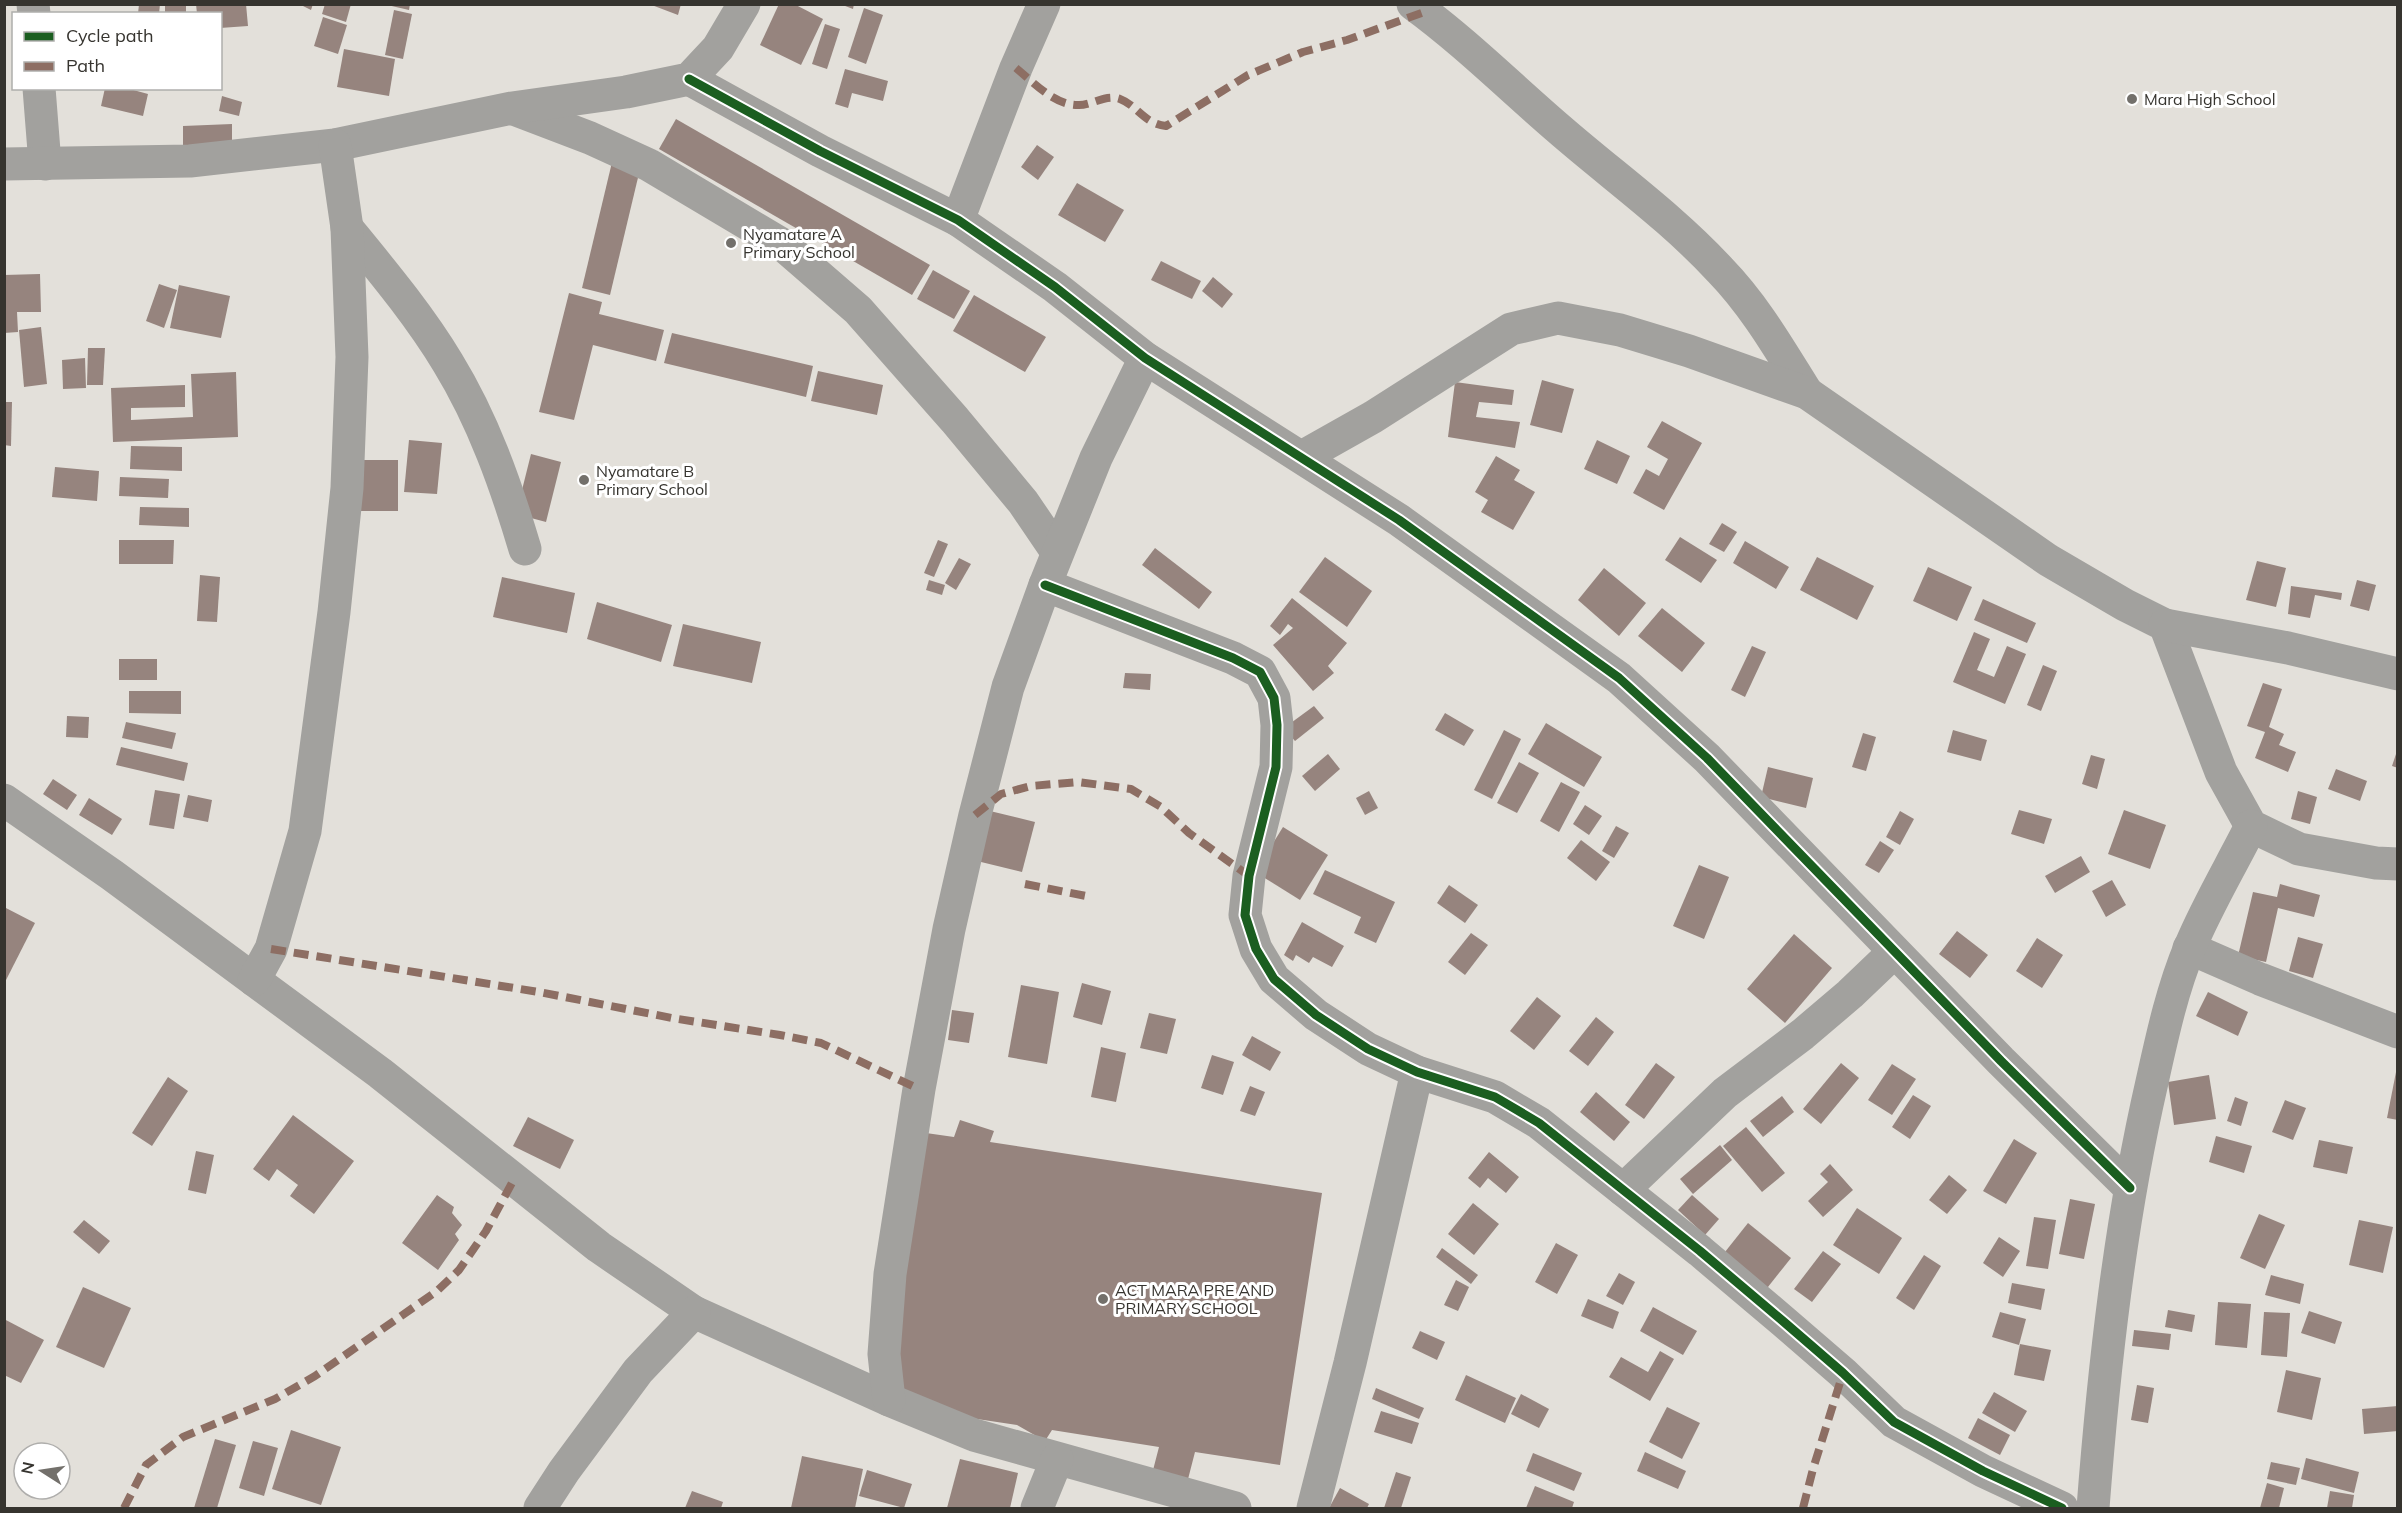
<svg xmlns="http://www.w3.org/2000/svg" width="2402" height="1513" font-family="Mulish,sans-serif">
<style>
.building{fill:#96847e}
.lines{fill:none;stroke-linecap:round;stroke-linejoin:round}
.minor{stroke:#a2a19e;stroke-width:33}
.quiet{stroke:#8d6e63;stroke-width:8;stroke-dasharray:15 8;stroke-linecap:butt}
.cycleway-casing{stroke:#fff;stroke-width:13}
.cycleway{stroke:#1b5e20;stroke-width:9}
.poi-dot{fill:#73706b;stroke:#fff;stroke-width:2}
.labels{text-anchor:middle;stroke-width:6;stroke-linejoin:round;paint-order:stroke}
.poi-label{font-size:16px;fill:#36342f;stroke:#fff;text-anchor:start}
</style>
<rect width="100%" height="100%" fill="#e3e0da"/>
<g class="building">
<polygon points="139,4 160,4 159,14 138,14"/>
<rect x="165" y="4" width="21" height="10"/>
<polygon points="196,4 246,4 248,26 220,28 220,14 197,14"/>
<polygon points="299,4 313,4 311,10"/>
<polygon points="325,4 351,4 346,22 322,14"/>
<polygon points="383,4 410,4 409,10"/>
<polygon points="649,4 681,4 678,15"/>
<polygon points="779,4 794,4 823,19 801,65 760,45"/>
<polygon points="840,4 854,4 853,9"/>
<polygon points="864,8 883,15 866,64 848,57"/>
<polygon points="394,10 412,14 403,59 385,55"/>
<polygon points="323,17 347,25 338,54 314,46"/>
<polygon points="825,24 840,29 827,69 812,64"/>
<polygon points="344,49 395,59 389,96 337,87"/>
<polygon points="845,69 888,81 883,101 852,93 848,108 835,104"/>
<polygon points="105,88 126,88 148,94 143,116 101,106"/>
<polygon points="222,96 242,102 239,116 219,111"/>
<polygon points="676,119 930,265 912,295 659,149"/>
<polygon points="232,124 232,146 183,147 183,126"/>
<polygon points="1037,145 1054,157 1038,180 1021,167"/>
<polygon points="613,158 641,165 610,295 582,288"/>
<polygon points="1077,183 1124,210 1105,242 1058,215"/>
<polygon points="1161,261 1201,281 1192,299 1151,280"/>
<polygon points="933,270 970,291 954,319 917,299"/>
<polygon points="40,274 41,312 17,312 18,332 4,333 4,275"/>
<polygon points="1213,277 1233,294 1222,308 1202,291"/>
<polygon points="159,284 177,290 164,328 146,321"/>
<polygon points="179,285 230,296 221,338 170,328"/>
<polygon points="569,293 602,302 599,314 664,330 656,361 593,345 574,420 539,412"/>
<polygon points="974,295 1046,337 1025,372 953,331"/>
<polygon points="41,327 47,384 24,387 19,330"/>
<polygon points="672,333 813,366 806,397 664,363"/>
<polygon points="88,348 105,348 103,385 87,385"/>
<polygon points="85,358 86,388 63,389 62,360"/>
<polygon points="818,371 883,385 877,415 811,401"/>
<polygon points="236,372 238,437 113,442 111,388 185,385 185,407 131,408 131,420 193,417 191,374"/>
<polygon points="1542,380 1574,389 1562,433 1530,425"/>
<polygon points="1455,382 1514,390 1512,405 1479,402 1476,417 1520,422 1515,448 1448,437"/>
<polygon points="4,402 12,402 11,446 4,445"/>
<polygon points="1662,421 1702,443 1664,510 1633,493 1646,469 1659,476 1668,459 1647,447"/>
<polygon points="409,440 442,443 437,494 404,492"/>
<polygon points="1597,440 1630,456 1617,484 1584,469"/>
<polygon points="131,446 182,447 182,471 130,469"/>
<polygon points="531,454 561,462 546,522 516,514"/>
<polygon points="1496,456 1520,470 1514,480 1535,492 1513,530 1481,512 1488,500 1475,492"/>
<rect x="361" y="460" width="37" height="51"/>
<polygon points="55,467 99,471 97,501 52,497"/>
<polygon points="120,477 169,479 168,498 119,496"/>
<polygon points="140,507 189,508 189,527 139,525"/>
<polygon points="1722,523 1737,532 1724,552 1709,544"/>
<polygon points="1680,537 1717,560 1701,583 1665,560"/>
<polygon points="119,540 174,540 173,564 119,564"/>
<polygon points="938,540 948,544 934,577 924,573"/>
<polygon points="1745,541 1789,567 1776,589 1733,563"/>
<polygon points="1155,548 1212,592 1199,609 1142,565"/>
<polygon points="1325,557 1372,591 1347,627 1299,592"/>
<polygon points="1817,557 1874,586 1857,620 1800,590"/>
<polygon points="959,558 971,564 956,590 945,583"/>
<polygon points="2257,561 2286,568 2276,607 2246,600"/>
<polygon points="1928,567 1972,587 1957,621 1913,601"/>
<polygon points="1604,568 1646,603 1619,636 1578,600"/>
<polygon points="200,575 220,577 217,622 197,621"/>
<polygon points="502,577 575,593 567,633 493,617"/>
<polygon points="929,580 945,585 942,595 926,590"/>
<polygon points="2357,580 2376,585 2369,611 2350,606"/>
<polygon points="2291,586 2342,593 2341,600 2315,595 2310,618 2288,614"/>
<polygon points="1292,598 1347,643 1328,666 1334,673 1313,691 1273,645 1293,628 1288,624 1280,635 1270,626"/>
<polygon points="1983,599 2036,623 2027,643 1974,620"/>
<polygon points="597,602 672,625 661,662 587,639"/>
<polygon points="1662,608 1705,643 1682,672 1638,636"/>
<polygon points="683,624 761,642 752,683 673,666"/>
<polygon points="1974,632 1990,639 1977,670 1994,677 2007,646 2026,654 2005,704 1953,682"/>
<polygon points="1752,646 1766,652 1745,697 1731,690"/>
<rect x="119" y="659" width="38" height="21"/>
<polygon points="2043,665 2057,671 2041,711 2027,705"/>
<polygon points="1125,673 1151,674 1150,690 1123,688"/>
<polygon points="2263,683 2282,689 2269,727 2284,734 2279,745 2296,752 2288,772 2255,758 2265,732 2247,726"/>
<polygon points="129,691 181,691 181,714 129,713"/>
<polygon points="1314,706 1324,718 1295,741 1284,728"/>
<polygon points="1445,713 1474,730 1464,746 1435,730"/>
<polygon points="67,716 89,717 88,738 66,737"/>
<polygon points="126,722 176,733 172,749 122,738"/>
<polygon points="1546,723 1602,757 1584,787 1528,754"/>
<polygon points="1504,730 1521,739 1492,799 1474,790"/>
<polygon points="1953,730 1987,740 1981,761 1947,752"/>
<polygon points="1863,733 1876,737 1866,771 1852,767"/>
<polygon points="121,747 188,763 184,781 116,765"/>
<polygon points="2397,751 2398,751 2398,768 2392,766"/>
<polygon points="1328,754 1340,769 1315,791 1302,776"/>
<polygon points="2091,755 2105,759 2097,789 2082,784"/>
<polygon points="1519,762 1539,773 1517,813 1497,803"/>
<polygon points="1768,767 1813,778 1806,808 1761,797"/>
<polygon points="2336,769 2367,781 2360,801 2328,789"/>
<polygon points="53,779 77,795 67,810 43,794"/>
<polygon points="1561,782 1580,792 1559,832 1540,821"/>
<polygon points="155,790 180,794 174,829 149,825"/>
<polygon points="1369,791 1378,808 1365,815 1356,798"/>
<polygon points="2298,791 2317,797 2310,824 2291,819"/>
<polygon points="188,795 212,800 208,822 183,817"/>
<polygon points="89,798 122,819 112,835 79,815"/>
<polygon points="1585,805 1602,816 1589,835 1573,824"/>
<polygon points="2019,810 2052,819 2044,844 2011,834"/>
<polygon points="2124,810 2166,825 2150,869 2108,854"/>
<polygon points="990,811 1035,822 1022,872 977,861"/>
<polygon points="1900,811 1914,819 1900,845 1886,837"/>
<polygon points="1616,826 1629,833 1614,858 1602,851"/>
<polygon points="1283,827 1328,855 1300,900 1255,872"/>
<polygon points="1581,840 1610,862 1596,881 1567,858"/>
<polygon points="1880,841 1894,850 1879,873 1865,865"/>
<polygon points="2081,856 2090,872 2055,893 2045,876"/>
<polygon points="1699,865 1729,877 1704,939 1673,926"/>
<polygon points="1325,870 1395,902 1376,943 1354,933 1361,917 1313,894"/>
<polygon points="2112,880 2126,905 2106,917 2092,891"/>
<polygon points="2280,884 2320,895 2314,917 2278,908 2266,962 2238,956 2253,892 2277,897"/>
<polygon points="1449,885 1478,905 1465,923 1437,903"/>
<polygon points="4,907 35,923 4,984"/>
<polygon points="1302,922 1344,946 1332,967 1313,957 1309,963 1296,955 1293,961 1284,955"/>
<polygon points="1957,931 1988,955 1970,978 1939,954"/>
<polygon points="1471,933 1488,945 1465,975 1448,962"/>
<polygon points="1794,934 1832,968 1785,1023 1747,989"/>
<polygon points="2298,937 2323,944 2313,978 2289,971"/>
<polygon points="2037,938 2063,955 2042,988 2016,971"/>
<polygon points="1082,983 1111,991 1102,1025 1073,1017"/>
<polygon points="1021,985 1059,992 1047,1064 1008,1057"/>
<polygon points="2208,992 2248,1012 2238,1036 2196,1016"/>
<polygon points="1537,997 1561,1016 1534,1050 1510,1031"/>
<polygon points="952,1010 974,1013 969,1043 948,1040"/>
<polygon points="1149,1013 1176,1019 1167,1054 1140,1048"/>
<polygon points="1596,1017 1614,1032 1588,1066 1569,1051"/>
<polygon points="1252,1036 1281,1052 1270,1071 1242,1055"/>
<polygon points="1101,1047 1126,1053 1116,1102 1091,1097"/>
<polygon points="1212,1055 1234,1062 1223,1095 1201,1088"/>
<polygon points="1656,1063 1675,1077 1644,1119 1625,1105"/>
<polygon points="1841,1063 1859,1078 1821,1124 1803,1109"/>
<polygon points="1892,1064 1916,1079 1892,1115 1868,1100"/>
<polygon points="2396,1072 2398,1072 2398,1120 2387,1118"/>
<polygon points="2209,1075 2216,1119 2174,1125 2168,1082"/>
<polygon points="168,1077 188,1091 152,1146 132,1133"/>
<polygon points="1250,1086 1265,1092 1255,1116 1240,1111"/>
<polygon points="1596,1092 1630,1122 1614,1141 1580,1112"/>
<polygon points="1913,1095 1931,1106 1910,1139 1892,1127"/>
<polygon points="1782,1096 1794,1112 1763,1137 1750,1121"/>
<polygon points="2235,1097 2248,1102 2241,1126 2227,1121"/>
<polygon points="2285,1100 2306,1108 2293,1140 2272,1132"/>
<polygon points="293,1115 354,1161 314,1214 290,1196 298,1185 277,1169 269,1181 253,1169"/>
<polygon points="528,1117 574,1140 560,1169 513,1146"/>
<polygon points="960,1120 994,1131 990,1142 1322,1193 1280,1465 1195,1452 1187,1483 1152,1474 1159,1447 1052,1430 1045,1441 1017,1425 884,1405 926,1133 954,1137"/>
<polygon points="1746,1127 1785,1173 1762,1192 1723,1146"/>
<polygon points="2216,1136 2252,1146 2244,1173 2209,1162"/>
<polygon points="2014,1139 2037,1153 2006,1204 1983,1191"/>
<polygon points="2319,1140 2353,1147 2347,1174 2313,1167"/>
<polygon points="1720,1145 1732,1160 1693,1194 1680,1179"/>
<polygon points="196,1151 214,1155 206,1194 188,1190"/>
<polygon points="1489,1152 1519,1177 1506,1193 1488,1178 1480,1188 1468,1178"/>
<polygon points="1830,1164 1853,1190 1823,1217 1808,1201 1828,1182 1820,1174"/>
<polygon points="1949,1175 1967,1190 1947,1214 1929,1200"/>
<polygon points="437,1195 454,1207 452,1213 462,1225 455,1234 459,1240 438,1270 402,1243"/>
<polygon points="1692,1195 1719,1219 1705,1235 1678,1210"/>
<polygon points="2070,1199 2095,1204 2084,1259 2059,1254"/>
<polygon points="1473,1203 1499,1224 1474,1255 1448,1234"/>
<polygon points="1857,1208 1902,1238 1879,1274 1833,1245"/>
<polygon points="2259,1214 2285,1225 2265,1269 2240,1258"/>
<polygon points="2034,1217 2056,1220 2048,1269 2026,1266"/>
<polygon points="84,1220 110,1241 99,1254 73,1232"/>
<polygon points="2359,1220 2393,1227 2383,1273 2349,1265"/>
<polygon points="1748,1223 1791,1258 1764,1292 1721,1257"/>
<polygon points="1999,1237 2020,1251 2003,1277 1983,1263"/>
<polygon points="1556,1243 1578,1255 1557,1294 1535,1282"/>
<polygon points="1442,1248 1478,1275 1471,1284 1436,1257"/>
<polygon points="1823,1251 1841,1264 1812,1302 1794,1289"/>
<polygon points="1924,1255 1941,1266 1914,1310 1896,1298"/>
<polygon points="1619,1273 1635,1282 1623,1305 1606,1296"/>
<polygon points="2271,1275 2304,1284 2300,1304 2265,1295"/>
<polygon points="1456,1280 1469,1287 1458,1311 1444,1305"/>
<polygon points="2012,1283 2045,1289 2041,1310 2008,1303"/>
<polygon points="83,1287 131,1308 104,1368 56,1347"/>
<polygon points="1588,1299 1619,1312 1613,1329 1581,1316"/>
<polygon points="2218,1302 2251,1304 2247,1348 2215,1345"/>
<polygon points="1653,1307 1697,1331 1683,1355 1640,1331"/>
<polygon points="2168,1310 2195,1315 2192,1332 2165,1327"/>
<polygon points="2309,1311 2342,1322 2335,1344 2301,1333"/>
<polygon points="2000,1312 2026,1319 2019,1345 1992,1337"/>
<polygon points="2264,1312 2290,1313 2287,1357 2261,1355"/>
<polygon points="4,1319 44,1340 21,1383 4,1375"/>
<polygon points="2134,1330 2171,1334 2169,1350 2132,1346"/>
<polygon points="1420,1331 1445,1342 1437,1360 1412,1348"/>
<polygon points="2020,1344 2051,1350 2044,1381 2014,1375"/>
<polygon points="1660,1351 1674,1359 1650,1401 1609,1377 1621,1357 1648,1372"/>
<polygon points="2286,1370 2321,1378 2312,1420 2277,1412"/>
<polygon points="1466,1375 1516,1398 1505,1423 1455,1400"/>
<polygon points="2137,1385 2154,1388 2148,1423 2131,1420"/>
<polygon points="1376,1388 1424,1408 1419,1419 1372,1399"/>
<polygon points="1994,1392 2027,1411 2015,1432 1982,1413"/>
<polygon points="1521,1394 1549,1409 1539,1428 1511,1414"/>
<polygon points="2398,1406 2398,1431 2364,1434 2362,1409"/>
<polygon points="1667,1407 1700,1423 1682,1459 1649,1442"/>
<polygon points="1381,1411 1419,1423 1412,1444 1374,1432"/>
<polygon points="1978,1418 2010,1435 2000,1455 1968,1438"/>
<polygon points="291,1430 341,1447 321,1505 272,1489"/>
<polygon points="215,1439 236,1445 217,1508 194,1508"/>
<polygon points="253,1441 278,1448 264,1496 239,1488"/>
<polygon points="1645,1452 1686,1471 1678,1489 1637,1471"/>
<polygon points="1533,1453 1582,1473 1574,1491 1526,1471"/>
<polygon points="802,1456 863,1469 855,1508 791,1508"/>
<polygon points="2306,1458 2359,1472 2354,1493 2301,1479"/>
<polygon points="960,1459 1018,1473 1010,1508 947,1508"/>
<polygon points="2271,1462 2300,1468 2296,1485 2267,1479"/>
<polygon points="867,1470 912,1484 904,1508 859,1496"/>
<polygon points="1396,1472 1411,1477 1401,1508 1384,1508"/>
<polygon points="2267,1483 2284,1488 2279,1508 2260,1508"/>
<polygon points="1535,1486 1574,1502 1572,1508 1526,1508"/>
<polygon points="1340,1488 1369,1504 1367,1508 1329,1508"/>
<polygon points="692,1491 723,1502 721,1508 685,1508"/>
<polygon points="2330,1491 2354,1495 2352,1508 2327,1508"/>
</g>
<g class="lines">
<g class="minor">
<polyline points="33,4 34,14"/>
<path d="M1413,4C1465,42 1510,87 1559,129C1613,176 1671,217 1720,270C1755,306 1780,350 1807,393"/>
<polyline points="689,79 820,151 958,220 1055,287 1145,358 1399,520 1619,678 1707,758 2001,1061 2130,1188"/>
<polyline points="39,88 45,164"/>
<polyline points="514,109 590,138 649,165 783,245 858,310 955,420 1023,502 1057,552"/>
<polyline points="4,164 190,161 335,145 512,108 626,92 689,79 718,48 744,4"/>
<polyline points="958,220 1016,68 1044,4"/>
<path d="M347,228C383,272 419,315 448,363C483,420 506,485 525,549"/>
<polyline points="1302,457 1373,417 1511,329 1558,318 1620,330 1689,351 1807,393 2048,560 2125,605 2165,625 2221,772 2251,826 2299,849 2376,863 2398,864"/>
<polyline points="1045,585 1233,658 1260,672 1274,698 1277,725 1276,767 1249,876 1245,915 1256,949 1274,979 1316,1015 1368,1049 1417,1072 1495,1097 1539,1123 1700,1251 1784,1322 1843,1373 1894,1422 1983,1471 2062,1508"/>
<polyline points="2165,625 2288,648 2398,674"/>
<polyline points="4,800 112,875 380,1073 599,1247 694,1312 889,1400 974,1435 1235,1508"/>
<polyline points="2189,948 2260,979 2398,1032"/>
<polyline points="254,980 271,949 305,831 334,612 347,488 352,357 347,228 335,145"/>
<polyline points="1623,1190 1725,1093 1803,1034 1850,994 1894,952"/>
<polyline points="889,1400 884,1354 890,1274 919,1089 949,929 975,815 1008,687 1045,585 1096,458 1145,358"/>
<polyline points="540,1508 564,1471 638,1371 694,1312"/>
<polyline points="1037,1508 1057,1459"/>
<polyline points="1313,1508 1350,1363 1417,1072"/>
<path d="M2093,1508C2104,1365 2120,1222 2152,1082C2162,1037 2172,990 2190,947C2207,906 2231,866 2251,826"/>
</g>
<g class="quiet">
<path d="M1016,68C1033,82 1055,106 1079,105C1092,105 1106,94 1120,99C1138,106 1143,123 1166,126L1248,75L1303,52L1347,40L1424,12"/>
<polyline points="975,815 1001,794 1031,786 1078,782 1131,789 1161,807 1189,833 1249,876"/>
<polyline points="1025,884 1091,897"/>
<polyline points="271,949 539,992 672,1018 780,1035 821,1043 919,1089"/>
<polyline points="124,1508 146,1465 183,1437 275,1399 315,1376 437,1291 459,1270 486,1231 513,1181"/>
<polyline points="1803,1508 1813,1469 1843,1373"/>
</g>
<defs>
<g id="cycleway">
<polyline points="689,79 820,151 958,220 1055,287 1145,358 1399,520 1619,678 1707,758 2001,1061 2130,1188"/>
<polyline points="1045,585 1233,658 1260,672 1274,698 1277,725 1276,767 1249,876 1245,915 1256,949 1274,979 1316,1015 1368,1049 1417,1072 1495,1097 1539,1123 1700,1251 1784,1322 1843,1373 1894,1422 1983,1471 2062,1508"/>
</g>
</defs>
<use href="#cycleway" class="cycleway-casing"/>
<use href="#cycleway" class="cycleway"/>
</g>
<g class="poi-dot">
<circle cx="2132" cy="99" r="6"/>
<circle cx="731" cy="243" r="6"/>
<circle cx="584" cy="480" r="6"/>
<circle cx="1103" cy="1299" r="6"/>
</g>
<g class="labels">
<g class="poi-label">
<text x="2144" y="105">Mara High School</text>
<text x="743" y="240">Nyamatare A<tspan x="743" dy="18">Primary School</tspan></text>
<text x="596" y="477">Nyamatare B<tspan x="596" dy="18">Primary School</tspan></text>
<text x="1115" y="1296">ACT MARA PRE AND<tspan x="1115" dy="18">PRIMARY SCHOOL</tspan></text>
</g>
</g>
<rect width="2402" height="1513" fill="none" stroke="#36342f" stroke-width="12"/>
<rect x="12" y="12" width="210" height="78" fill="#ffffff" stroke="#afaeac" stroke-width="1.5"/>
<rect x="24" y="32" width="30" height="9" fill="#1b5e20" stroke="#afaeac" stroke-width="1.5"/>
<text x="66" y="42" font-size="18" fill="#36342f">Cycle path</text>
<rect x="24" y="62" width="30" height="9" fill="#8d6e63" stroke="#afaeac" stroke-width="1.5"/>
<text x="66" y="72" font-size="18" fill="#36342f">Path</text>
<g transform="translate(42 1471) rotate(282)"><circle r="28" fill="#ffffff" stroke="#afaeac" stroke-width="1.5"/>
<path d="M0-4.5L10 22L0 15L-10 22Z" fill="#73706b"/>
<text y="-9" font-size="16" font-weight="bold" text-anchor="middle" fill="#36342f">N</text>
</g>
</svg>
